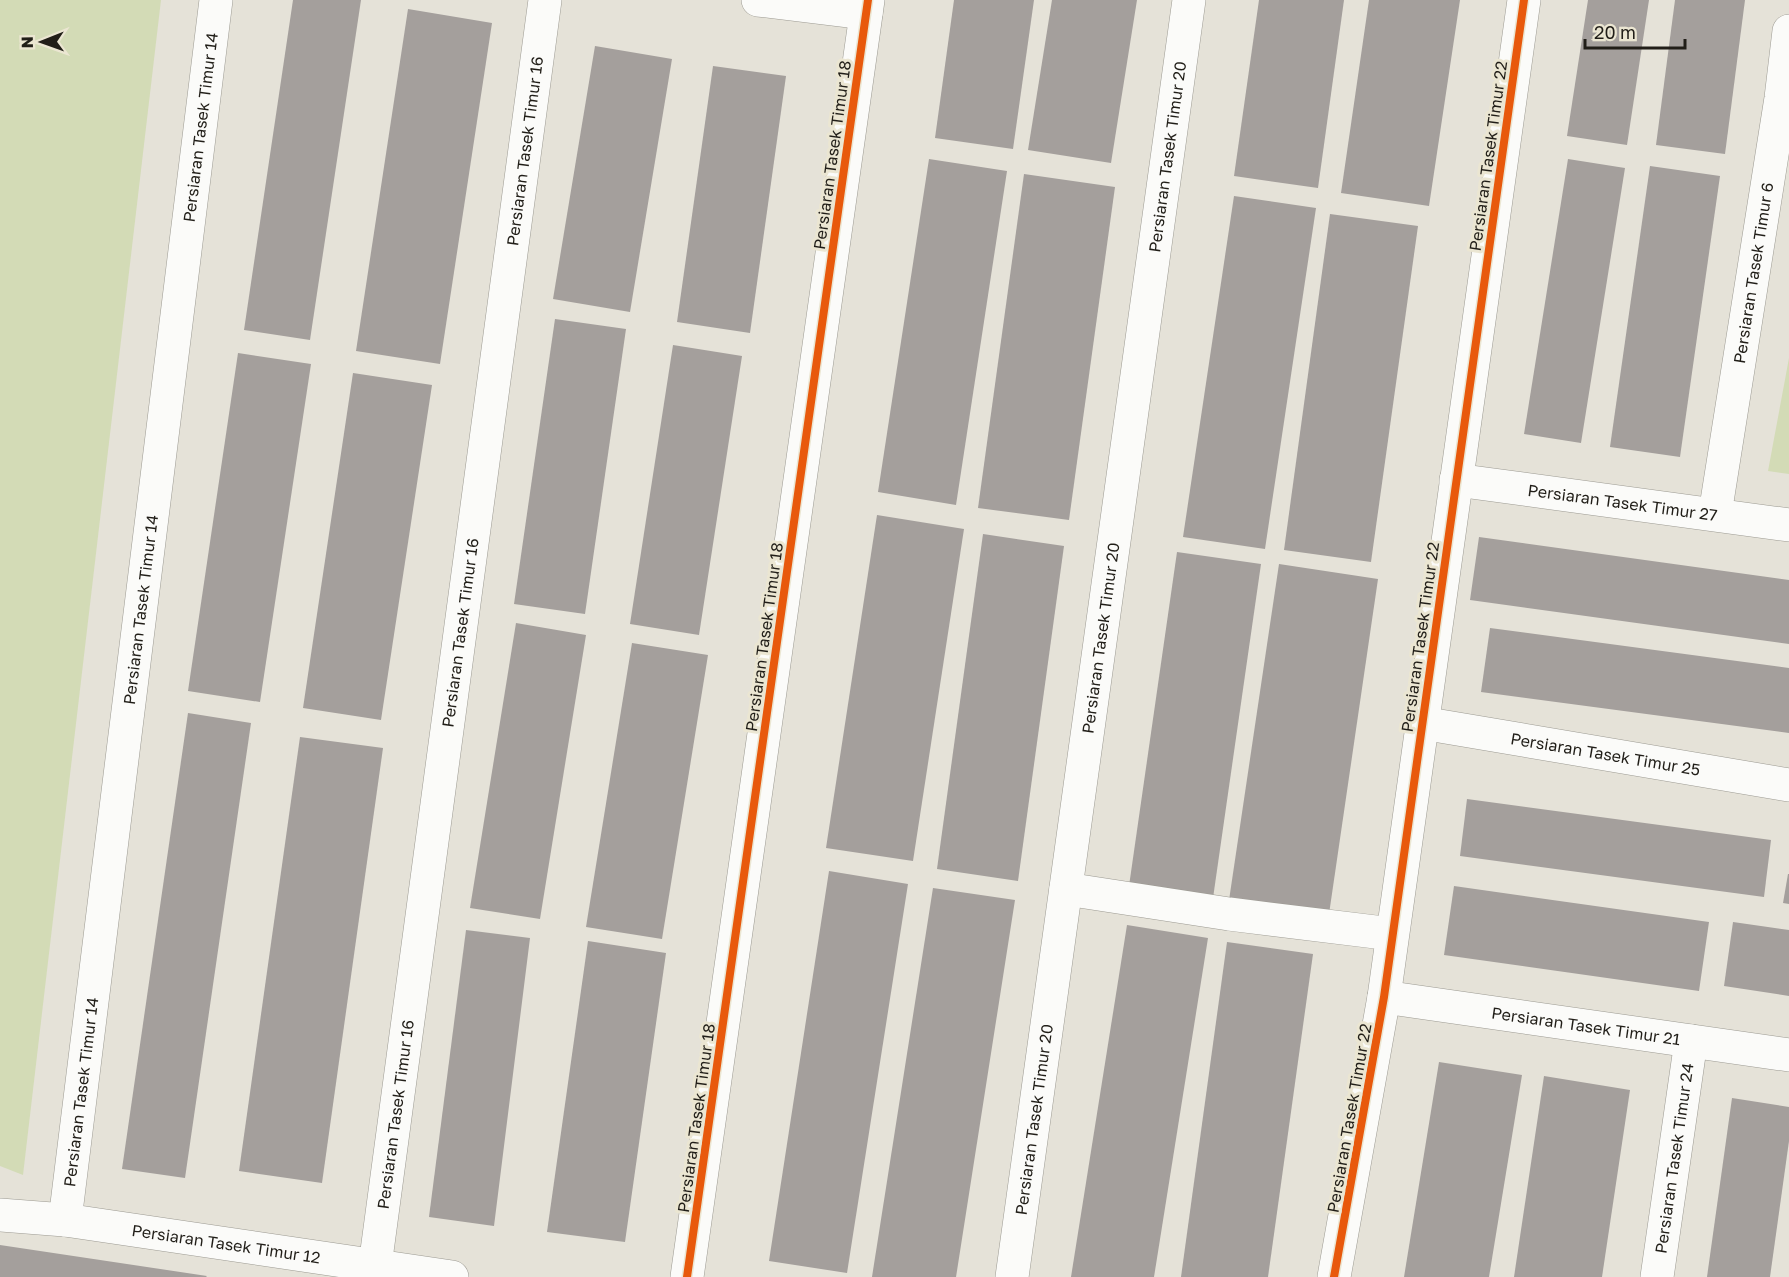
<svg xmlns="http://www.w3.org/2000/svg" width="1789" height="1277" font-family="'Golos Text',sans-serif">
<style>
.green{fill:#d3dbb6}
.building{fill:#a49f9c}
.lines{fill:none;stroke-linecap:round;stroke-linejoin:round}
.minor-casing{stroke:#9c9a92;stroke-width:34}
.minor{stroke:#fbfbf9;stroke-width:33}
.cycleway-casing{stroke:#ebe6d2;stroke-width:11}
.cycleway{stroke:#e8590c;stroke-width:8}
.labels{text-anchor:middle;stroke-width:6;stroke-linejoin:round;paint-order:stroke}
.street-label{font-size:16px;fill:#211e18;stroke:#ebe6d2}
</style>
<rect width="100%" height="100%" fill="#e5e2d8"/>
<g class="green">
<polygon points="0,0 161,0 23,1175 0,1166"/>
<polygon points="1789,358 1789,474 1768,471"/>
</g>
<g class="building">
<polygon points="293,0 361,0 310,340 244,330"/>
<polygon points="954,0 1034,0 1013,149 935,138"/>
<polygon points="1052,0 1137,0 1111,163 1028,150"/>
<polygon points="1259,0 1344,0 1318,188 1234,176"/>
<polygon points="1369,0 1460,0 1429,206 1341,193"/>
<polygon points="1588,0 1649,0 1627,145 1567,136"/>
<polygon points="1675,0 1745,0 1725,154 1656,145"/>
<polygon points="408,9 492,23 440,364 356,351"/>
<polygon points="595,46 672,59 630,312 553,299"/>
<polygon points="713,66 786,76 750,333 677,322"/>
<polygon points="929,159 1007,171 956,505 878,492"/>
<polygon points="1568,159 1625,168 1581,443 1524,434"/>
<polygon points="1650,166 1720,176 1680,457 1610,447"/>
<polygon points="1024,174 1115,187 1069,520 978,508"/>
<polygon points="1234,196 1316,208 1265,549 1183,537"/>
<polygon points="1330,214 1418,226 1371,562 1284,550"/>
<polygon points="555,319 626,329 585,614 514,604"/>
<polygon points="673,345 742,356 699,635 630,624"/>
<polygon points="238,353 311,364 260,702 188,691"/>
<polygon points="353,373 432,385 381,720 303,708"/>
<polygon points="877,515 964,529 913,861 826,848"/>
<polygon points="983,534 1064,546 1018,881 937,869"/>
<polygon points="1479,537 1789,580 1789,644 1470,600"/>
<polygon points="1177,552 1261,564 1212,905 1128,893"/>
<polygon points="1279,564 1378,579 1328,921 1228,907"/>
<polygon points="516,623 586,635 540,919 470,908"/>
<polygon points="1490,628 1789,668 1789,733 1481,692"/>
<polygon points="632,643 708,655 662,939 586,927"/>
<polygon points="188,713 251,723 185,1178 122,1169"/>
<polygon points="300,737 383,748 322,1183 239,1171"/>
<polygon points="1467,799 1771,840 1764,897 1460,856"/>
<polygon points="829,871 908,884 847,1273 769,1261"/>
<polygon points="1788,874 1789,874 1789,904 1783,903"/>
<polygon points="1454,886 1709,922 1699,991 1444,955"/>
<polygon points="933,888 1015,900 956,1277 872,1277"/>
<polygon points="1733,922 1789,930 1789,996 1724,986"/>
<polygon points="1127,925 1208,938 1154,1277 1071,1277"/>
<polygon points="466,930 530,938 494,1226 429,1217"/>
<polygon points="588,941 666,953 625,1242 547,1232"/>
<polygon points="1227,942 1313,954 1268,1277 1181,1277"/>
<polygon points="1439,1062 1522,1075 1489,1277 1404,1277"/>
<polygon points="1544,1076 1630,1090 1602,1277 1514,1277"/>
<polygon points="1732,1098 1789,1107 1789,1141 1770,1277 1707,1277"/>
<polygon points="0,1245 207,1276 206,1277 0,1277"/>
</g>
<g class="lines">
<defs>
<g id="minor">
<polyline points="758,0 866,13"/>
<path id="s1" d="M1456,480L1789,525"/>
<path id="s2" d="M1715,514L1781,98L1789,31"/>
<path id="s3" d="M1422,723L1789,785"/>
<polyline points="1066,889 1229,914 1392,934"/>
<path id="s4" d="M1384,997L1789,1055"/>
<path id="s5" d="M0,1215L65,1220L452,1277"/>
<path id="s6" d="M65,1220L216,0"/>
<path id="s7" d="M375,1266L545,0"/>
<polyline points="687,1277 868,0"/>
<path id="s8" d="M1012,1277L1189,0"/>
<polyline points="1334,1277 1384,997 1524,0"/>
<path id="s9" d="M1657,1277L1691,1041"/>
</g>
</defs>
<use href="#minor" class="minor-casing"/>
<use href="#minor" class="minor"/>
<defs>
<g id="cycleway">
<polyline points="687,1277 868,0"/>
<polyline points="1334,1277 1384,997 1524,0"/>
</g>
</defs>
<use href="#cycleway" class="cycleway-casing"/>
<use href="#cycleway" class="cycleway"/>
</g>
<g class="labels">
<g class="street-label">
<text dy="6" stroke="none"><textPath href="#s6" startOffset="1101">Persiaran Tasek Timur 14</textPath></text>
<text dy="6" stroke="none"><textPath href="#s7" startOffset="1125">Persiaran Tasek Timur 16</textPath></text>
<text transform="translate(832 155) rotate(-82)" y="6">Persiaran Tasek Timur 18</text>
<text transform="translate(1488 156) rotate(-82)" y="6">Persiaran Tasek Timur 22</text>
<text dy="6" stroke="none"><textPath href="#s8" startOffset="1131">Persiaran Tasek Timur 20</textPath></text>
<text dy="6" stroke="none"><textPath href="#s2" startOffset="244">Persiaran Tasek Timur 6</textPath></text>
<text dy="6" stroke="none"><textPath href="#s1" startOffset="168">Persiaran Tasek Timur 27</textPath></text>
<text dy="6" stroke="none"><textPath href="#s6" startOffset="615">Persiaran Tasek Timur 14</textPath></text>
<text dy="6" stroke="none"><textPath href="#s7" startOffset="639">Persiaran Tasek Timur 16</textPath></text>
<text transform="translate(764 637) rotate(-82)" y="6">Persiaran Tasek Timur 18</text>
<text transform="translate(1420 637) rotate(-82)" y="6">Persiaran Tasek Timur 22</text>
<text dy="6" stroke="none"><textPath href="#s8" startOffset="645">Persiaran Tasek Timur 20</textPath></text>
<text dy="6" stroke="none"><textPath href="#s3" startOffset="186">Persiaran Tasek Timur 25</textPath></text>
<text dy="6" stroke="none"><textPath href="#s4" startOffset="204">Persiaran Tasek Timur 21</textPath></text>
<text dy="6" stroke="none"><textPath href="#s6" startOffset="129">Persiaran Tasek Timur 14</textPath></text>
<text dy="6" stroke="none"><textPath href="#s7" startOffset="153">Persiaran Tasek Timur 16</textPath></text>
<text transform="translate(696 1118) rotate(-82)" y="6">Persiaran Tasek Timur 18</text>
<text transform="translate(1349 1118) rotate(-80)" y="6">Persiaran Tasek Timur 22</text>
<text dy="6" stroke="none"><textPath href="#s8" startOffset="159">Persiaran Tasek Timur 20</textPath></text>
<text dy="6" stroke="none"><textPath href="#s9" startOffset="120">Persiaran Tasek Timur 24</textPath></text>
<text dy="6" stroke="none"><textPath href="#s5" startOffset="228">Persiaran Tasek Timur 12</textPath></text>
</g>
</g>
<g transform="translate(42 42) rotate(269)" stroke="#ebe6d2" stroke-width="4.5" paint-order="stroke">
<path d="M0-4.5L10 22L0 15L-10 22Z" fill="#211e18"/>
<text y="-9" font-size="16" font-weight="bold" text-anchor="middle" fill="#211e18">N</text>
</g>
<path d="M1585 39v9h100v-9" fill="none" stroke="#211e18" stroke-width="3"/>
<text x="1594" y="39" font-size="18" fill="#211e18" stroke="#ebe6d2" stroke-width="4.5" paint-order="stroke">20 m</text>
</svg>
